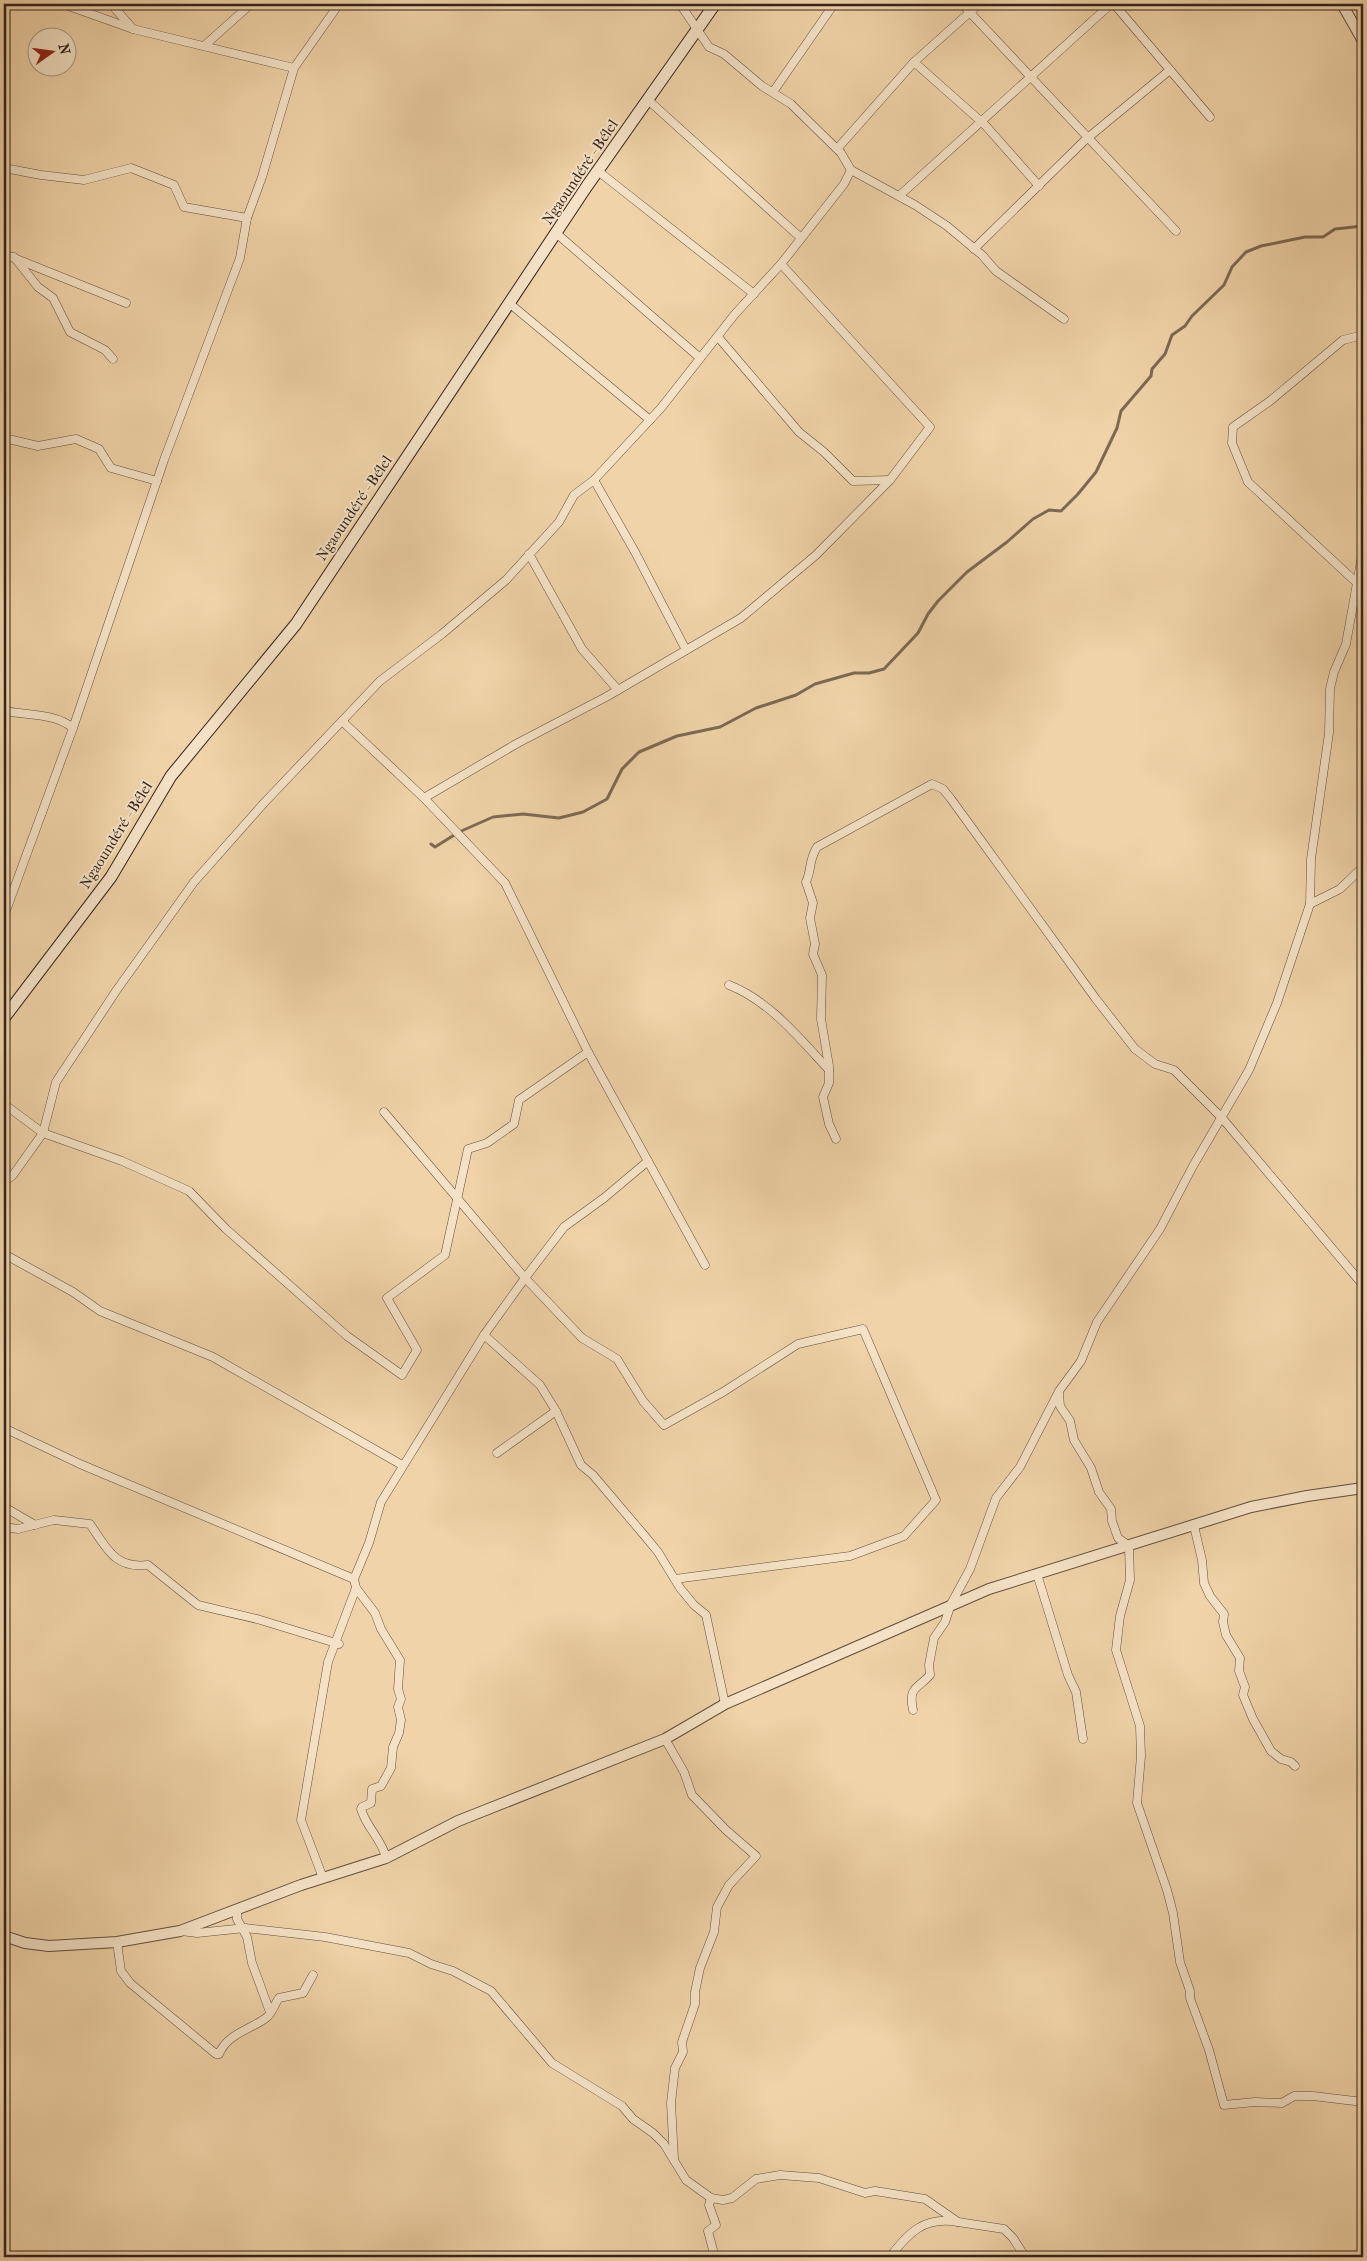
<svg xmlns="http://www.w3.org/2000/svg" width="1367" height="2261" font-family="'IM FELL French Canon',serif">
<style>
.lines{fill:none;stroke-linecap:round;stroke-linejoin:round}
.stream{stroke:#7d6953;stroke-width:3}
.minor-casing{stroke:#624f3f;stroke-width:9}
.tertiary-casing{stroke:#624f3f;stroke-width:12}
.secondary-casing{stroke:#32231c;stroke-width:13}
.minor{stroke:#f5e2c6;stroke-width:8}
.tertiary{stroke:#f5e2c6;stroke-width:10}
.secondary{stroke:#f5e2c6;stroke-width:11}
.labels{text-anchor:middle;stroke-width:4;stroke-linejoin:round;paint-order:stroke}
.street-label{font-size:15px;fill:#32231c;stroke:#f5e2c6}
</style>
<rect width="100%" height="100%" fill="#f0d3a8"/>
<filter id="stains"><feTurbulence type="fractalNoise" baseFrequency=".004" numOctaves="4"/><feColorMatrix values="0 0 0 0 .2 0 0 0 0 .09 0 0 0 0 .02 0 0 0 .5 -.17"/></filter>
<radialGradient id="worn" r=".72"><stop offset=".6" stop-color="#630" stop-opacity="0"/><stop offset="1" stop-color="#630" stop-opacity=".3"/></radialGradient>
<g class="lines">
<polyline class="stream" points="431,844 435,847 459,832 493,817 523,814 559,818 583,812 607,799 622,769 639,752 677,736 720,727 756,708 796,695 815,684 854,673 869,673 884,669 918,633 928,614 938,601 967,572 1007,542 1033,519 1049,510 1061,511 1078,494 1096,472 1117,428 1121,411 1151,376 1152,369 1165,354 1172,335 1185,326 1192,316 1224,285 1232,267 1246,252 1261,246 1305,237 1323,237 1335,229 1363,226"/>
<defs>
<g id="minor">
<polyline points="63,4 133,29 294,68 339,4"/>
<polyline points="111,4 133,29"/>
<polyline points="680,4 709,47 724,54 762,86 791,104 841,153 851,170 915,205 947,226 982,255 996,271 1064,319"/>
<polyline points="962,4 1176,231"/>
<polyline points="1114,4 1210,117"/>
<polyline points="204,46 251,4"/>
<polyline points="914,62 985,125 1039,186"/>
<polyline points="773,92 834,4"/>
<polyline points="648,100 801,238"/>
<polyline points="837,149 914,62 979,4"/>
<polyline points="4,168 41,175 84,180 131,168 174,185 184,207 247,218"/>
<polyline points="598,171 754,294"/>
<polyline points="899,196 1111,4"/>
<polyline points="556,233 700,358"/>
<polyline points="974,249 1084,141 1170,70"/>
<polyline points="4,254 126,303"/>
<polyline points="14,257 38,287 53,298 70,332 105,350 113,359"/>
<polyline points="509,303 650,420"/>
<polyline points="718,337 799,432 824,452 853,481 890,480"/>
<polyline points="4,438 38,446 76,439 99,449 111,468 157,481"/>
<polyline points="594,480 635,552 686,650"/>
<polyline points="529,554 582,649 618,690"/>
<polyline points="1357,583 1248,482 1232,443 1233,427 1270,401 1343,340 1363,335"/>
<path d="M4,711C25,715 56,713 73,728"/>
<polyline points="342,721 424,798 505,883 588,1052"/>
<polyline points="424,798 516,744 606,697 741,618 816,555 890,480 930,427 781,264"/>
<polyline points="1310,904 1340,889 1363,867"/>
<polyline points="4,916 73,728 164,460 240,258 247,218 262,177 294,68"/>
<path d="M729,985C770,1001 800,1039 829,1070"/>
<polyline points="4,1104 43,1133 122,1161 189,1191 226,1229 347,1336 402,1375 417,1350 387,1298 445,1255 468,1149 487,1143 514,1124 519,1100 588,1052 705,1265"/>
<polyline points="384,1112 525,1278 582,1338 617,1359 643,1401 664,1425 723,1392 798,1344 863,1329 936,1500 904,1536 850,1556 675,1579"/>
<path d="M836,1139L829,1124L823,1097L829,1083V1066L821,1019L822,975L813,954L815,944L810,918L813,903L806,882C812,869 808,862 817,847L932,784L943,789L951,799L1096,999L1135,1049L1155,1064L1174,1070L1222,1118L1363,1285"/>
<polyline points="4,1182 13,1175 43,1133 56,1082 116,991 194,882 264,803 380,681 442,634 506,580 559,522 574,495 594,480 661,408 735,314 781,264 844,184 851,170"/>
<polyline points="4,1254 73,1292 100,1311 213,1357 402,1465"/>
<polyline points="484,1335 540,1385 556,1411"/>
<polyline points="1059,1394 1060,1406 1070,1421 1074,1440 1091,1468 1099,1492 1111,1509 1112,1521 1118,1538 1129,1546 1130,1580 1120,1616 1116,1650 1140,1726 1141,1756 1137,1803 1167,1890 1173,1913 1180,1962 1190,1991 1190,1998 1209,2050 1224,2105 1255,2102 1282,2103 1294,2096 1313,2096 1363,2102"/>
<polyline points="4,1428 80,1464 354,1579"/>
<polyline points="497,1453 556,1411 581,1465 593,1475 644,1535 658,1552 680,1588 694,1605 706,1615 725,1704"/>
<polyline points="4,1507 35,1525"/>
<polyline points="1194,1526 1202,1560 1204,1583 1210,1596 1224,1614 1223,1622 1226,1635 1240,1658 1239,1671 1245,1687 1243,1695 1253,1719 1271,1751 1281,1759 1291,1762 1295,1766"/>
<path d="M4,1527L18,1529L54,1520L90,1524C107,1549 115,1569 148,1565L198,1605L257,1619L339,1644"/>
<polyline points="1037,1574 1068,1675 1076,1692 1083,1739"/>
<path d="M913,1710C908,1686 918,1689 930,1675L929,1665L934,1638L945,1622L951,1604L970,1569L996,1498L1020,1467L1059,1391L1081,1361L1097,1322L1160,1229L1193,1166L1249,1070L1277,1003L1310,904L1311,859L1329,733L1330,689L1334,672L1346,644L1363,550"/>
<polyline points="665,1739 684,1772 692,1795 726,1830 756,1856 729,1885 717,1907 714,1932 700,1968 695,1992 695,2004 682,2042 683,2052 675,2068 671,2103 674,2159"/>
<path d="M386,1858C383,1841 366,1827 361,1809L362,1807L371,1803L372,1789L381,1786L391,1768L393,1747L399,1733L401,1720L398,1707L401,1699L398,1689L400,1660L381,1629L375,1613L356,1588L354,1579L369,1543L381,1502L484,1335L525,1278L564,1227L604,1198L648,1161"/>
<polyline points="323,1878 301,1820 328,1662 356,1588"/>
<polyline points="237,1909 237,1919 247,1937 252,1963 270,2012"/>
<polyline points="181,1931 197,1933 245,1928 325,1937 409,1953 431,1964 453,1971 491,1991 552,2063 622,2106 633,2119 653,2133 664,2144 686,2180 711,2198 723,2200 732,2198 756,2179 780,2175 819,2178 865,2193 875,2191 925,2199 958,2222 1004,2229 1013,2238 1025,2257"/>
<path d="M117,1942L121,1971L130,1983L216,2054H219C227,2034 251,2029 266,2018C272,2014 275,2003 279,1998L303,1993L313,1975"/>
<polyline points="711,2198 709,2205 716,2225 708,2231 713,2250 712,2257"/>
<path d="M890,2257C908,2233 924,2216 958,2222"/>
</g>
<g id="tertiary">
<polyline points="1342,4 1363,41"/>
<polyline points="4,1936 25,1943 49,1946 117,1942 180,1931 301,1885 386,1858 458,1821 665,1739 725,1704 989,1589 1251,1507 1307,1496 1363,1488"/>
</g>
<polyline id="secondary" points="4,1018 111,877 171,776 296,624 587,186 715,4"/>
</defs>
<use href="#minor" class="minor-casing"/>
<use href="#tertiary" class="tertiary-casing"/>
<use href="#secondary" class="secondary-casing"/>
<use href="#minor" class="minor"/>
<use href="#tertiary" class="tertiary"/>
<use href="#secondary" class="secondary"/>
</g>
<g class="labels">
<g class="street-label">
<text transform="translate(580 172) rotate(-56)" y="5">Ngaoundéré - Bélel</text>
<text transform="translate(354 508) rotate(-56)" y="5">Ngaoundéré - Bélel</text>
<text transform="translate(116 835) rotate(-58)" y="5">Ngaoundéré - Bélel</text>
</g>
</g>
<rect width="1367" height="2261" fill="none" stroke="#f0d3a8" stroke-width="20"/>
<rect x="5" y="5" width="1357" height="2251" fill="none" stroke="#32231c" stroke-width="2.5"/>
<rect x="10" y="10" width="1347" height="2241" fill="none" stroke="#32231c"/>
<g transform="translate(52 52) rotate(76)"><circle r="24" fill="#f5e2c6" stroke="#a79682"/>
<path d="M0-4L9 19L0 12L-9 19Z" fill="#8f2418"/>
<text y="-8" font-size="14" font-weight="bold" text-anchor="middle" fill="#32231c">N</text>
</g>
<rect width="100%" height="100%" filter="url(#stains)"/>
<rect width="100%" height="100%" fill="url(#worn)"/>
</svg>
